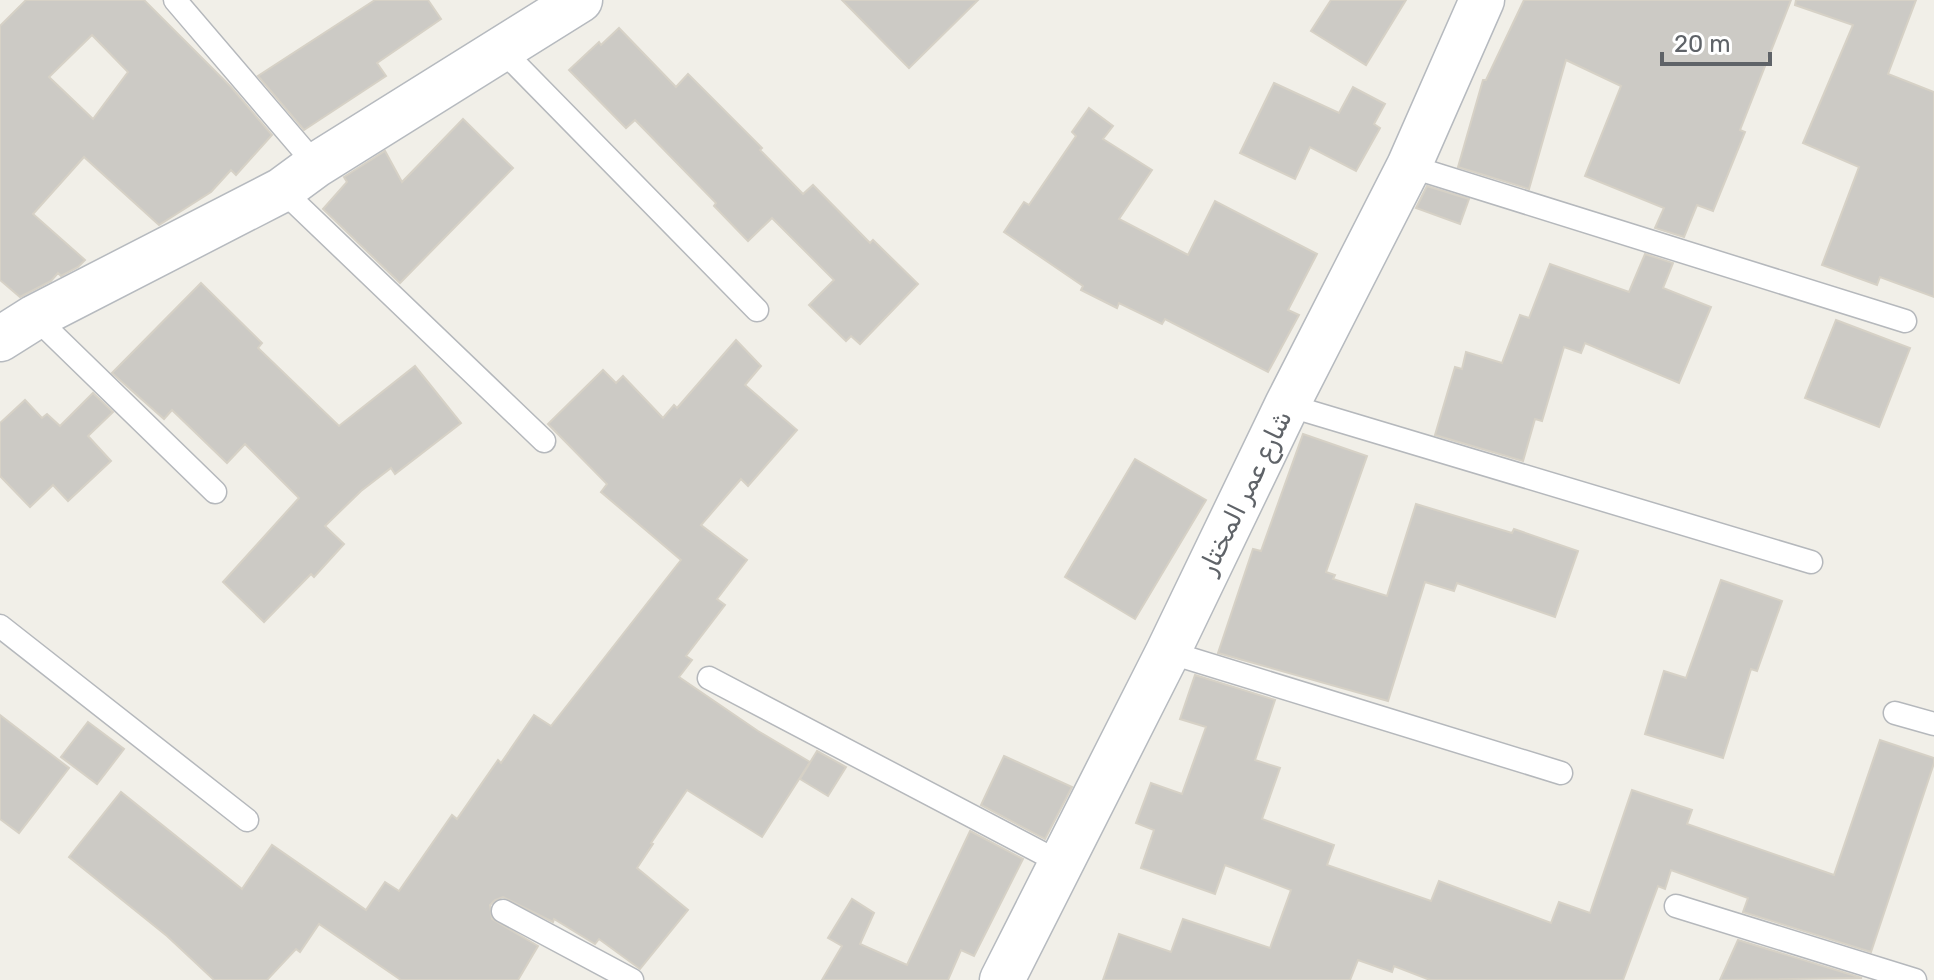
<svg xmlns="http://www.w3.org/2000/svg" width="1934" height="980" font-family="Rubik,Vazirmatn,sans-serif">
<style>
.building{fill:#cccac5;stroke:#d6d1c6;stroke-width:2;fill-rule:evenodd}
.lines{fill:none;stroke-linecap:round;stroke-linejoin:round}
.lane-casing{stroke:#b5b8bc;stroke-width:25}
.secondary-casing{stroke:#b6babf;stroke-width:47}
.lane{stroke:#fff;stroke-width:22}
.secondary{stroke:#fff;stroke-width:44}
.labels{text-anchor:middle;stroke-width:6;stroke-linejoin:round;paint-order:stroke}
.street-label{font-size:26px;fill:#5f6368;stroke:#fff}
</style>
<rect width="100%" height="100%" fill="#f1efe8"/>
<g class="building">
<path d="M26,0H144L231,87L272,135L236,175L231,170L211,192L159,225L84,157L33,214L85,260L78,267L61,276L58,273L51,281L20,297L0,280V26ZM92,35L128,72L93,119L49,77Z"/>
<polygon points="375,0 428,0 441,19 377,63 386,76 304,130 258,76"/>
<polygon points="842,0 978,0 909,68"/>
<polygon points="1331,0 1406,0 1366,65 1311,31"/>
<polygon points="1524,0 1791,0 1740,130 1745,132 1713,211 1697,205 1684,237 1655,228 1664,208 1585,176 1621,86 1566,60 1529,189 1458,167 1483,80 1486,80"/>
<polygon points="1796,0 1916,0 1888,74 1934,92 1934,297 1880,277 1877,285 1822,265 1859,167 1803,143 1853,25 1795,5"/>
<polygon points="619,28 676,87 688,74 762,148 760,150 803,194 813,185 870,243 873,240 918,284 860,344 851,336 846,341 809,305 834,280 772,218 748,241 714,206 716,203 635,120 626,128 569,70 599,42 601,45"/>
<polygon points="1274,83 1339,113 1353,87 1385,104 1374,124 1380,128 1356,171 1310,147 1295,179 1240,153"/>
<polygon points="1089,108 1113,126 1103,139 1152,170 1119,219 1188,255 1215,201 1317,254 1288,310 1299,315 1268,372 1165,319 1162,324 1119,303 1117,308 1081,290 1083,286 1004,232 1024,202 1029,205 1076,136 1072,132"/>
<polygon points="463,119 513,168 400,283 323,209 347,182 344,177 385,151 402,182"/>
<polygon points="1427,186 1469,199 1460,224 1416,208"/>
<polygon points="1645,254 1673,263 1663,288 1711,307 1679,383 1585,343 1581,353 1564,347 1542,421 1535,419 1523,461 1435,435 1455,367 1462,369 1466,352 1502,363 1520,315 1529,318 1550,264 1629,292"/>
<polygon points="201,283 262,343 258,348 339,426 415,366 461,423 395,474 391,468 361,491 325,526 344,544 314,577 311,574 264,622 223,582 299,498 245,444 227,463 172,410 164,419 112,373"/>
<polygon points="1836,320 1910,348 1879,427 1805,398"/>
<polygon points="736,340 761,366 745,385 797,430 748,486 741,479 701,525 747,560 717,599 725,605 686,656 692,660 679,677 758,731 810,762 762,837 687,790 651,843 653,844 637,868 688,910 640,969 599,939 595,944 554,919 553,922 503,897 495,900 490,905 492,919 538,946 518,980 401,980 319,924 300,952 296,949 267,980 214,980 167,936 69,857 121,792 242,889 272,845 366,910 385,882 399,891 452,815 457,819 498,760 501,763 534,715 551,726 681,560 601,492 607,484 548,424 603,370 616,383 623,376 663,418 674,405 677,408"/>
<polygon points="93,393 113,412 88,436 111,461 68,501 53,485 30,507 0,476 0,423 25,400 42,418 47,414 60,426"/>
<polygon points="1303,434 1367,456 1326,572 1335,575 1333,579 1387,596 1416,504 1512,533 1514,529 1578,551 1555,617 1457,583 1454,591 1425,582 1388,701 1218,653 1253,549 1261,551"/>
<polygon points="1135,459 1206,500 1135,619 1065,577"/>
<polygon points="1721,580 1782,601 1757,671 1751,669 1723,758 1645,734 1664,671 1686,678"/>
<polygon points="1195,675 1275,700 1255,760 1280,768 1262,819 1334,845 1327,865 1431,901 1439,881 1551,923 1559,902 1590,913 1632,790 1692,810 1687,824 1834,875 1880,740 1934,758 1934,763 1871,952 1743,912 1748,898 1671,870 1665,889 1658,886 1623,980 1430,980 1394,966 1392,972 1358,960 1350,980 1103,980 1119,934 1171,952 1183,919 1270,948 1291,890 1225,865 1215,894 1141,868 1154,830 1136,823 1151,783 1182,794 1206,727 1180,719"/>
<polygon points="0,715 69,768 19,833 0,819"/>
<polygon points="88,722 124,749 97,784 61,757"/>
<polygon points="817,751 846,767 828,796 800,779"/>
<polygon points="1004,756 1072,787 1045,839 981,805"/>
<polygon points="970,831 1023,859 974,956 961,950 948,980 822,980 842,946 828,938 852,899 874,913 860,944 907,965"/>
<polygon points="1738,940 1862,978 1720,980"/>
</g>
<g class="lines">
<defs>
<g id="lane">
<polyline points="175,0 316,165"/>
<polyline points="501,49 757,310"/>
<polyline points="1409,166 1905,321"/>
<polyline points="282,190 544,441"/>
<polyline points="35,317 215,492"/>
<polyline points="1287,405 1811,562"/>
<polyline points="0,626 247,820"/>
<polyline points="1168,652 1561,773"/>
<polyline points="709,678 1061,863"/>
<polyline points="1895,713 1934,724"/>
<polyline points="1676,906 1915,980"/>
<polyline points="503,911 632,980"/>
</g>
<g id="secondary">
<polyline points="0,339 35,317 282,190 316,165 580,0"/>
<polyline points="1002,980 1168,652 1287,405 1409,166 1482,0"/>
</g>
</defs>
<use href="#lane" class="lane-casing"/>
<use href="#secondary" class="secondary-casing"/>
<use href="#lane" class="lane"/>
<use href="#secondary" class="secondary"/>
</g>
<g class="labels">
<g class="street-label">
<text transform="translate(1245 492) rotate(-64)" y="9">شارع عمر المختار</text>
</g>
</g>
<path d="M1662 52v12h108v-12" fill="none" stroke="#5f6368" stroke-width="4"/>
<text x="1674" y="52" font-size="24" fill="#5f6368" stroke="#ffffff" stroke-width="6" paint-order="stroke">20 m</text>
</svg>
